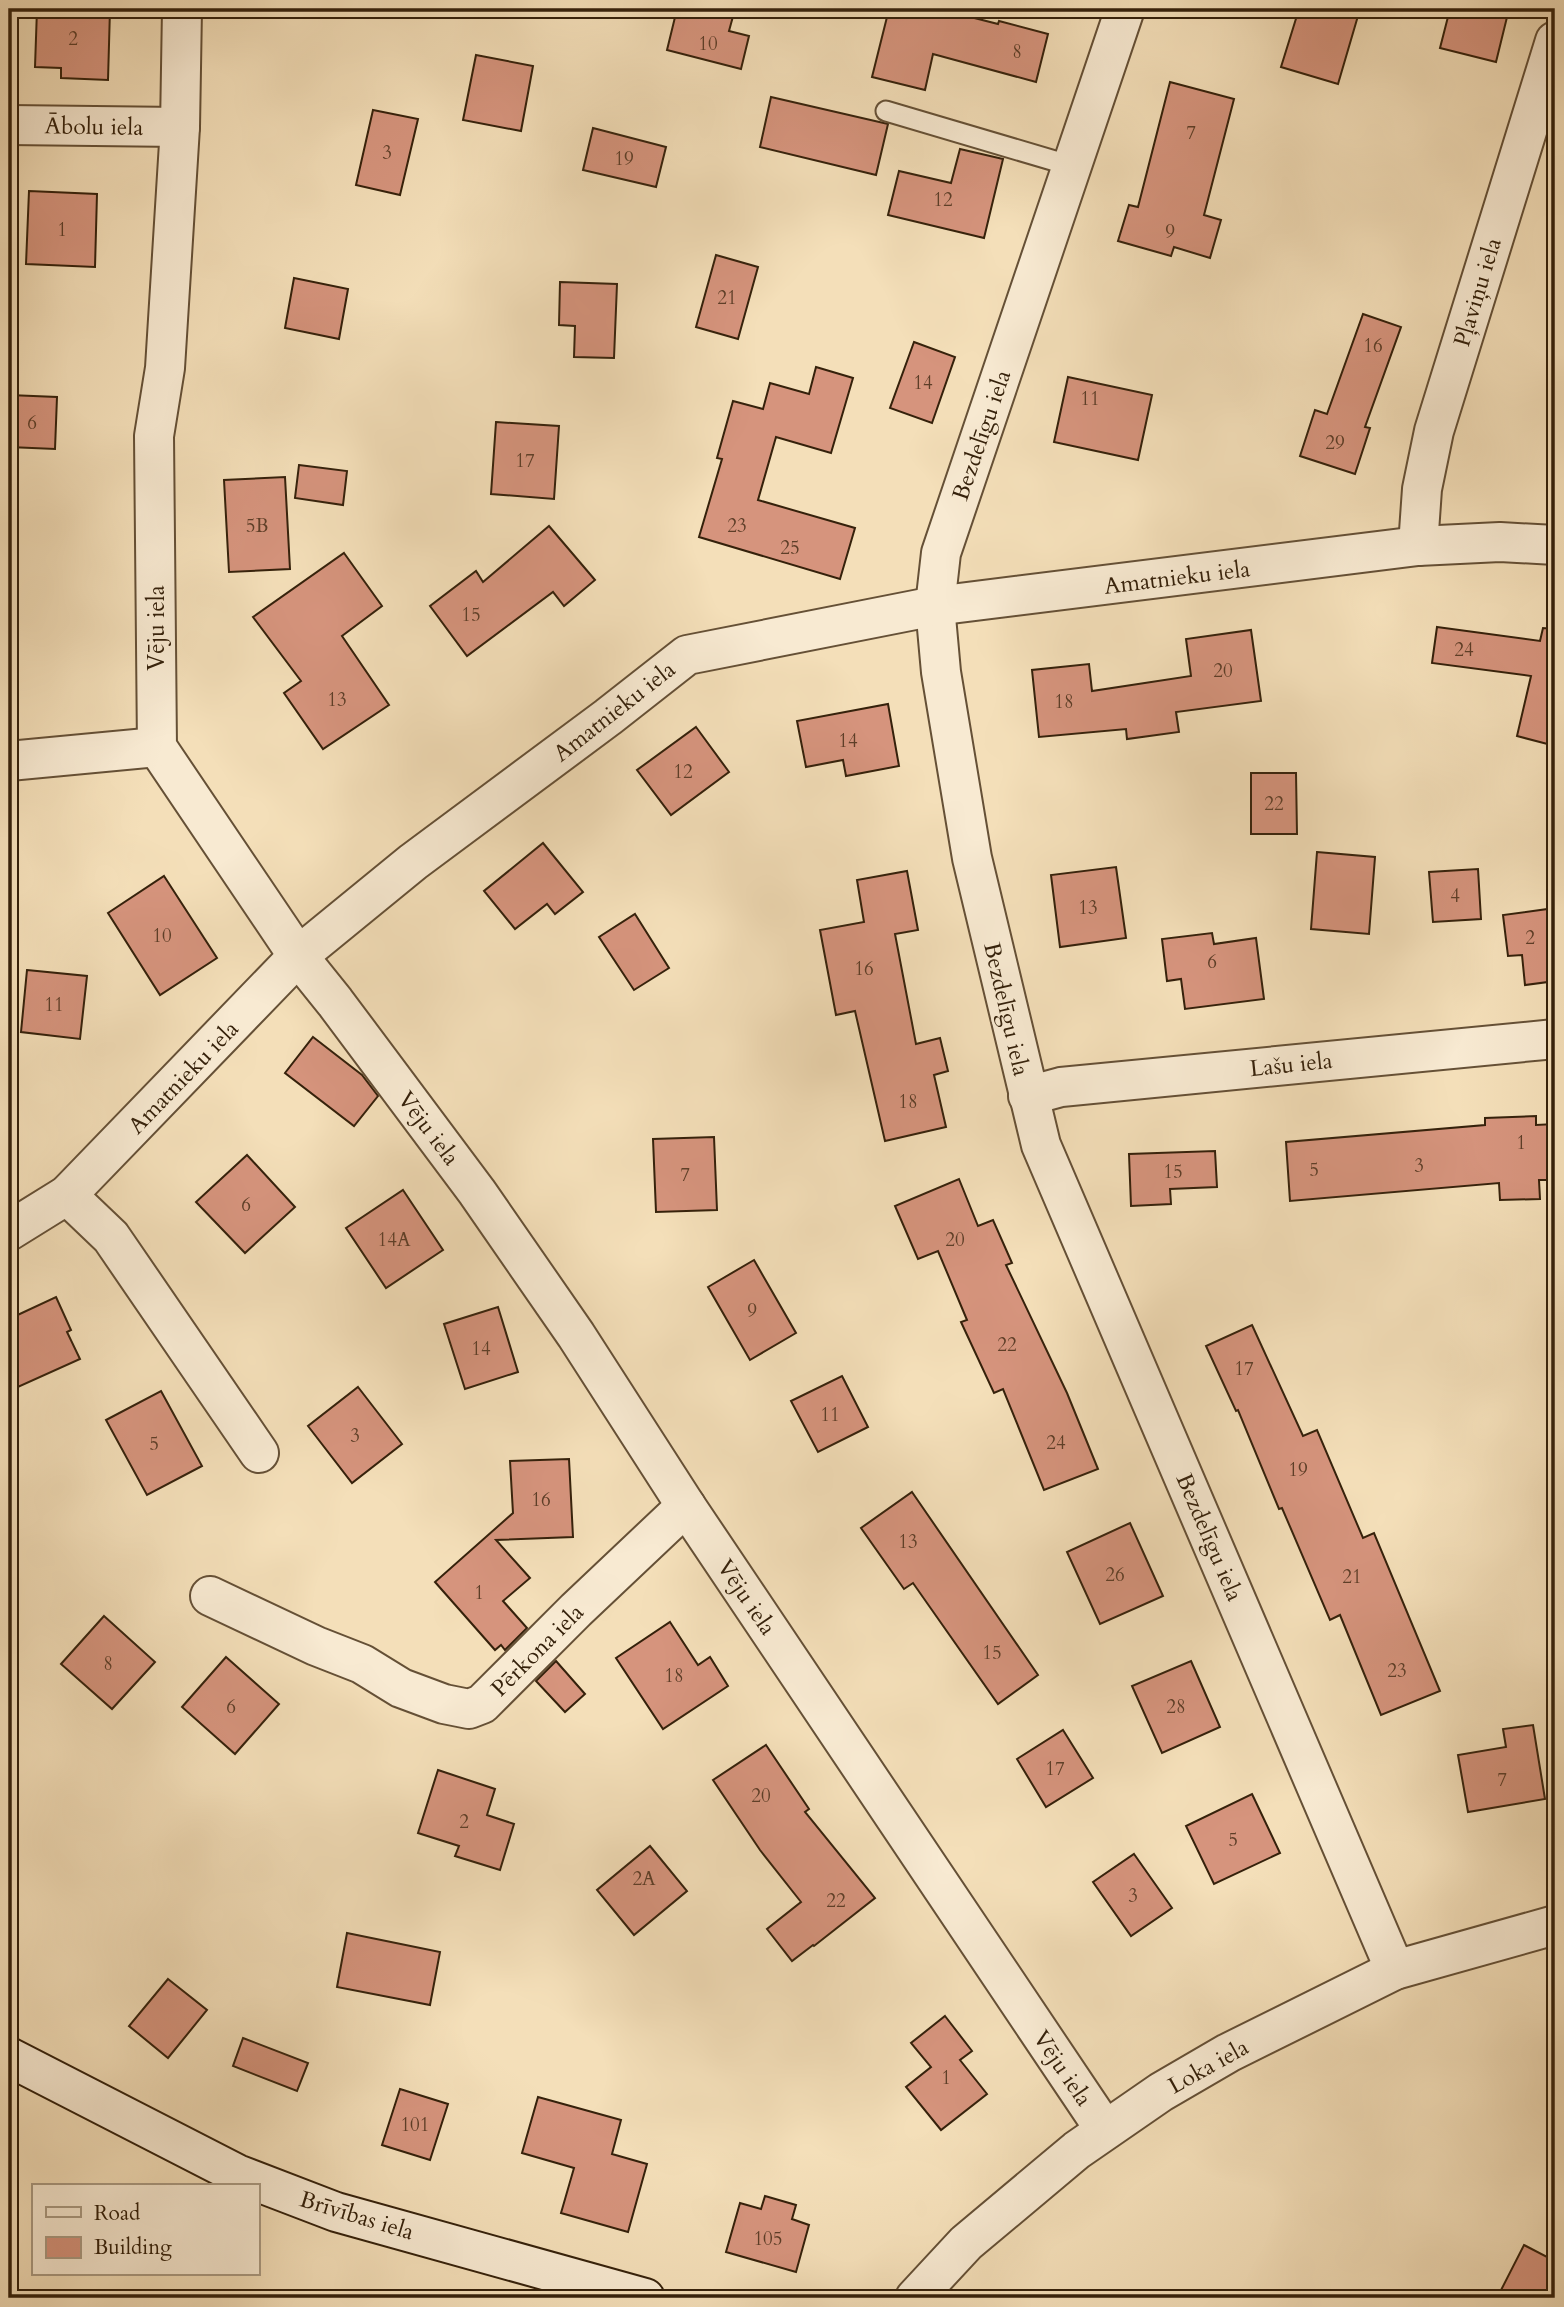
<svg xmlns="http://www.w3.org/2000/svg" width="1564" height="2307" font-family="Cardo,serif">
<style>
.building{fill:#d6947d;stroke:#35210b;stroke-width:2}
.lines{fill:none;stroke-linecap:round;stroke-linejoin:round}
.service-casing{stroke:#655036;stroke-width:23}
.minor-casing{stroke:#655036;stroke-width:42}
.secondary-casing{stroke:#35210b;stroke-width:42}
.service{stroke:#f8ead2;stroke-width:19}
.minor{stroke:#f8ead2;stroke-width:38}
.secondary{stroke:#f8ead2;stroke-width:38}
.labels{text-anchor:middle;stroke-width:5;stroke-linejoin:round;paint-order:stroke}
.number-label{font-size:19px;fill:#5d3e28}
.street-label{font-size:23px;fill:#35210b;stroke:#f8ead2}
</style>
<rect width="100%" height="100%" fill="#f4dfb9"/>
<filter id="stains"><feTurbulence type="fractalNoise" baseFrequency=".00286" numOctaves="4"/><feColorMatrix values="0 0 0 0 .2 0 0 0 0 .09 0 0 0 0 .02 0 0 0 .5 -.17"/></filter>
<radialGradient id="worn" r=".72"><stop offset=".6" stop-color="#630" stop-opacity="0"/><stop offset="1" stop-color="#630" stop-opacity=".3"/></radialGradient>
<g class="building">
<polygon points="37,9 110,9 108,80 61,78 61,68 35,67"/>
<polygon points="677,9 735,9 729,31 749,36 741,69 667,50"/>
<polygon points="889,9 939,9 998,24 999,21 1048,34 1036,82 933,54 925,90 872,77"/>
<polygon points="1299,9 1360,9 1338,84 1281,67"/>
<polygon points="1450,9 1509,9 1496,62 1440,48"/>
<polygon points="476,55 533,66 521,131 463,120"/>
<polygon points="1170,82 1234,99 1204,215 1221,220 1210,258 1174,247 1171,256 1118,241 1129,205 1138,207"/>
<polygon points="771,97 888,124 876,175 760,147"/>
<polygon points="373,110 418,119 400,195 356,185"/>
<polygon points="593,128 666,147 656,187 583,170"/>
<polygon points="960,149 1003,159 984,238 888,215 899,171 951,183"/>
<polygon points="29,191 97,194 95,267 26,264"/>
<polygon points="716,255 758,267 738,339 696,327"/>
<polygon points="294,278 348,289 339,339 285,328"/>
<polygon points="560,282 617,284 614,358 574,357 575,326 559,325"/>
<polygon points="1363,314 1401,327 1365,427 1370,428 1355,474 1300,456 1315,410 1327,414"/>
<polygon points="914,342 955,357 932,423 890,408"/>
<polygon points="816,367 853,378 831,453 776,437 758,500 855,528 840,579 699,537 722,459 717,458 733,401 763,409 770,383 809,394"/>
<polygon points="1068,377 1152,395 1138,460 1054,442"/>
<polygon points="9,395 57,397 55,449 9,447"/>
<polygon points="496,422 559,426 554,499 491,494"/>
<polygon points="299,465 347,471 343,505 295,498"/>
<polygon points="285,477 290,569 229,572 224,480"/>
<polygon points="549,526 595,580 564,606 553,592 467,656 430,606 476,571 483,582"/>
<polygon points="344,553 382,606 342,636 389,705 323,749 284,693 301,681 253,617"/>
<polygon points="1437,627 1540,641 1543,628 1555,629 1555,746 1517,736 1531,676 1432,663"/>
<polygon points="1251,630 1261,701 1176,712 1179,732 1127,739 1126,729 1039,737 1032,670 1089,664 1092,691 1191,676 1186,639"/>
<polygon points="888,704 899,766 846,776 843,760 806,767 797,721"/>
<polygon points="696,727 729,772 671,815 637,770"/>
<polygon points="1251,773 1296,773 1297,834 1251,834"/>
<polygon points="543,843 583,892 555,914 547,904 515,929 484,891"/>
<polygon points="1317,852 1375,857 1369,934 1311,929"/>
<polygon points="1116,867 1126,938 1060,947 1051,875"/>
<polygon points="1478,869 1481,919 1433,922 1429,872"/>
<polygon points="907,871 918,930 895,934 916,1044 940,1038 948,1071 934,1075 946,1127 885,1141 855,1011 836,1015 820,930 864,922 857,880"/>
<polygon points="164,876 217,958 160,995 108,913"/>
<polygon points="1555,908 1555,981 1525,985 1522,955 1508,956 1503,915"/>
<polygon points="635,914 669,968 634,990 599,937"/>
<polygon points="1212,933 1214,944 1256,938 1264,999 1185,1009 1181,979 1167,981 1162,939"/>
<polygon points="27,970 87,976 80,1039 21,1032"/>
<polygon points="313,1037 362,1075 378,1096 354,1126 285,1073"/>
<polygon points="1536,1116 1536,1125 1555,1124 1555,1180 1539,1180 1540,1199 1500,1200 1499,1183 1290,1201 1286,1142 1485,1125 1485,1118"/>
<polygon points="714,1137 717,1210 656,1212 653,1139"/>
<polygon points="1215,1151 1217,1187 1170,1189 1171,1204 1131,1206 1129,1154"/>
<polygon points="247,1155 295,1207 245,1253 196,1202"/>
<polygon points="959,1179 978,1226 993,1220 1012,1263 1006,1265 1067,1393 1098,1469 1044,1490 1003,1389 994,1393 961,1322 967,1320 938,1251 918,1259 895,1206"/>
<polygon points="403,1190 443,1250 386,1288 346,1228"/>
<polygon points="754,1260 796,1333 750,1360 708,1287"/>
<polygon points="56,1297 71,1330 67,1332 80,1359 9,1391 9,1319"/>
<polygon points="498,1307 518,1372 465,1389 444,1324"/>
<polygon points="1252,1325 1303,1436 1317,1430 1363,1538 1374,1533 1440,1691 1381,1715 1340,1615 1330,1620 1282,1508 1279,1509 1238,1410 1236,1411 1206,1346"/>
<polygon points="842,1376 868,1427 818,1452 791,1401"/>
<polygon points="358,1387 402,1444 352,1483 308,1426"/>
<polygon points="161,1391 202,1466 147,1495 106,1420"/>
<polygon points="569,1459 573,1537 496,1540 530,1578 503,1601 527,1628 505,1650 501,1645 495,1650 435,1582 513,1513 510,1461"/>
<polygon points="912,1492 1038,1675 998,1704 913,1583 904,1589 861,1528"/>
<polygon points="1130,1523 1163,1596 1100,1624 1067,1552"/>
<polygon points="104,1616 155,1662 112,1709 61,1664"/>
<polygon points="670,1622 698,1665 710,1657 728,1686 663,1729 616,1658"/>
<polygon points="226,1657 279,1704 235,1754 182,1707"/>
<polygon points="556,1661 585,1694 565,1712 536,1681"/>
<polygon points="1191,1661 1220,1727 1162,1753 1132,1686"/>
<polygon points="1533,1725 1545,1799 1468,1812 1458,1755 1506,1747 1503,1729"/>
<polygon points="1063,1730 1093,1778 1046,1807 1017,1759"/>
<polygon points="766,1745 809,1809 805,1812 875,1898 814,1946 813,1945 792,1961 767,1929 801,1902 760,1850 713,1780"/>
<polygon points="438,1770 495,1789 487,1815 514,1824 500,1870 455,1856 459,1846 418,1833"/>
<polygon points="1252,1794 1280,1853 1214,1884 1186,1826"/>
<polygon points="650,1846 687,1891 634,1935 597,1890"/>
<polygon points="1134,1854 1172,1908 1131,1936 1093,1882"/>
<polygon points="347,1933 440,1952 430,2005 337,1987"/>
<polygon points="168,1979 207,2010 168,2058 129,2026"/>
<polygon points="945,2016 972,2051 960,2060 987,2094 941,2130 906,2087 931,2067 911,2043"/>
<polygon points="243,2038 308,2063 297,2091 233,2066"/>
<polygon points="400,2089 448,2104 430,2160 382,2145"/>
<polygon points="538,2097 621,2120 612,2154 647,2164 628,2232 561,2213 574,2168 522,2153"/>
<polygon points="765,2196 796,2205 792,2219 809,2225 796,2272 726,2252 740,2203 761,2209"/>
<polygon points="1524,2245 1555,2261 1555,2298 1497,2298"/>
</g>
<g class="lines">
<defs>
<polyline id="service" points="886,111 1072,166"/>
<g id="minor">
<polyline points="182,9 180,127 165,368 154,436 157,747 298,956 335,1002 477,1192 576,1335 686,1506 1105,2130"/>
<polyline points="1125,9 941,553 935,606 941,672 972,858 1041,1145 1395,1970"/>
<polyline points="9,125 180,127"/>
<polyline points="1418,546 1422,489 1434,431 1555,41"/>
<polyline points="9,761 157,747"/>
<polyline points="1028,1096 1061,1087 1555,1039"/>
<polyline points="67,1195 111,1237 259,1453"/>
<polyline points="9,1231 67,1195 298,956 413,862 608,717 687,655 935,606 1418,546 1500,542 1555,545"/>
<polyline points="210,1596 316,1646 362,1664 401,1688 444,1704 469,1709 482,1704 576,1610 686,1506"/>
<polyline points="915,2298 966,2243 1077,2150 1161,2092 1228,2053 1395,1970 1555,1925"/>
</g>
<polyline id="secondary" points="9,2057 237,2174 336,2212 645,2298"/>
</defs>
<use href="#service" class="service-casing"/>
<use href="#minor" class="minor-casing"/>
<use href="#secondary" class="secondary-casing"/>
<use href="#service" class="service"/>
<use href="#minor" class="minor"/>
<use href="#secondary" class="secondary"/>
</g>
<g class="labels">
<g class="number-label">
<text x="73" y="45">2</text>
<text x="708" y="50">10</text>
<text x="1017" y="58">8</text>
<text x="1191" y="139">7</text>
<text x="387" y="159">3</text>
<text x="624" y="165">19</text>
<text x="943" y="206">12</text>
<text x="62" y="236">1</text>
<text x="1170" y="238">9</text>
<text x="727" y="304">21</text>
<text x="1373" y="352">16</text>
<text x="923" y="389">14</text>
<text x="1090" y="405">11</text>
<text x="32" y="429">6</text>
<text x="1335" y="449">29</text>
<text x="525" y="467">17</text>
<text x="257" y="532">5B</text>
<text x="737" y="532">23</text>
<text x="790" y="554">25</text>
<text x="471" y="621">15</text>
<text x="1464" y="656">24</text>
<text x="1223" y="677">20</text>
<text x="337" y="706">13</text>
<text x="1064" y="708">18</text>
<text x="848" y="747">14</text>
<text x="683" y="778">12</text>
<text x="1274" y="810">22</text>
<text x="1455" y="902">4</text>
<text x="1088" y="914">13</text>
<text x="162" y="942">10</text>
<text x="1530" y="944">2</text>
<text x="1212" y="968">6</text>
<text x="864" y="975">16</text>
<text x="54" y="1011">11</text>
<text x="908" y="1108">18</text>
<text x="1521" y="1149">1</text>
<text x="1419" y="1172">3</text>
<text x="1314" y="1176">5</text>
<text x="1173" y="1178">15</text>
<text x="685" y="1181">7</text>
<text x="246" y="1211">6</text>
<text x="394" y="1246">14A</text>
<text x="955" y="1246">20</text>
<text x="752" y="1317">9</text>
<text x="1007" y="1351">22</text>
<text x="481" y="1355">14</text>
<text x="1244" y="1375">17</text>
<text x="830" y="1421">11</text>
<text x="355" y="1442">3</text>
<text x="1056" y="1449">24</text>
<text x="154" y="1450">5</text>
<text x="1298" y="1476">19</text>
<text x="541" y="1506">16</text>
<text x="908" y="1548">13</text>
<text x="1115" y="1581">26</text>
<text x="1352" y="1583">21</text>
<text x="479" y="1599">1</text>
<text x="992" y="1659">15</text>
<text x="108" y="1670">8</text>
<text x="1397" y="1677">23</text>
<text x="674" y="1682">18</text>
<text x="231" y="1713">6</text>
<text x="1176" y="1713">28</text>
<text x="1055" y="1775">17</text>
<text x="1502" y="1786">7</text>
<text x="761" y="1802">20</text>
<text x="464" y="1828">2</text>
<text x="1233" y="1846">5</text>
<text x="644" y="1885">2A</text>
<text x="1133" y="1902">3</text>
<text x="836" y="1907">22</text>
<text x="946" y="2084">1</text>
<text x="415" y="2131">101</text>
<text x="768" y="2245">105</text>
</g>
<g class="street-label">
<text transform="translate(94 126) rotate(1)" y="8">Ābolu iela</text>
<text transform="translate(1477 292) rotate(-73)" y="8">Pļaviņu iela</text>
<text transform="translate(981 435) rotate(-71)" y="8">Bezdelīgu iela</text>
<text transform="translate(1177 577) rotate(-7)" y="8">Amatnieku iela</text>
<text transform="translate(156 628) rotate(-90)" y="8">Vēju iela</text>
<text transform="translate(614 711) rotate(-38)" y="8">Amatnieku iela</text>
<text transform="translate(1007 1009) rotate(77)" y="8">Bezdelīgu iela</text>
<text transform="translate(1291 1064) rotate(-6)" y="8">Lašu iela</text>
<text transform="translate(183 1077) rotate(-46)" y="8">Amatnieku iela</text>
<text transform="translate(429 1128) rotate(53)" y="8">Vēju iela</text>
<text transform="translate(1210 1537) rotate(67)" y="8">Bezdelīgu iela</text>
<text transform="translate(747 1597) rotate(56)" y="8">Vēju iela</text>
<text transform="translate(537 1650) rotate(-45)" y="8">Pērkona iela</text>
<text transform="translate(1208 2066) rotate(-29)" y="8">Loka iela</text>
<text transform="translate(1063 2068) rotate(56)" y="8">Vēju iela</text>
<text transform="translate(357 2215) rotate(17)" y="8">Brīvības iela</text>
</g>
</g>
<rect width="1564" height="2307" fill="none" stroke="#f4dfb9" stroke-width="35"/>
<rect x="10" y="10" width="1543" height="2286" fill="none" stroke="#35210b" stroke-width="3.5"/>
<rect x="18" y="18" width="1529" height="2272" fill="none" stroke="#35210b" stroke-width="2"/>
<rect x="32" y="2184" width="228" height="91" fill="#f8ead2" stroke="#aa9a82" stroke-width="2"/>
<rect x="46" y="2207" width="35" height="10" fill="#f8ead2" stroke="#aa9a82" stroke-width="2"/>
<text x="94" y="2220" font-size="21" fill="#35210b">Road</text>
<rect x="46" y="2237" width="35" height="21" fill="#d6947d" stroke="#aa9a82" stroke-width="2"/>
<text x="94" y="2254" font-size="21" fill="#35210b">Building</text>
<rect width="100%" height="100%" filter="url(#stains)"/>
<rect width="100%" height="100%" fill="url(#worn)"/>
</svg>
